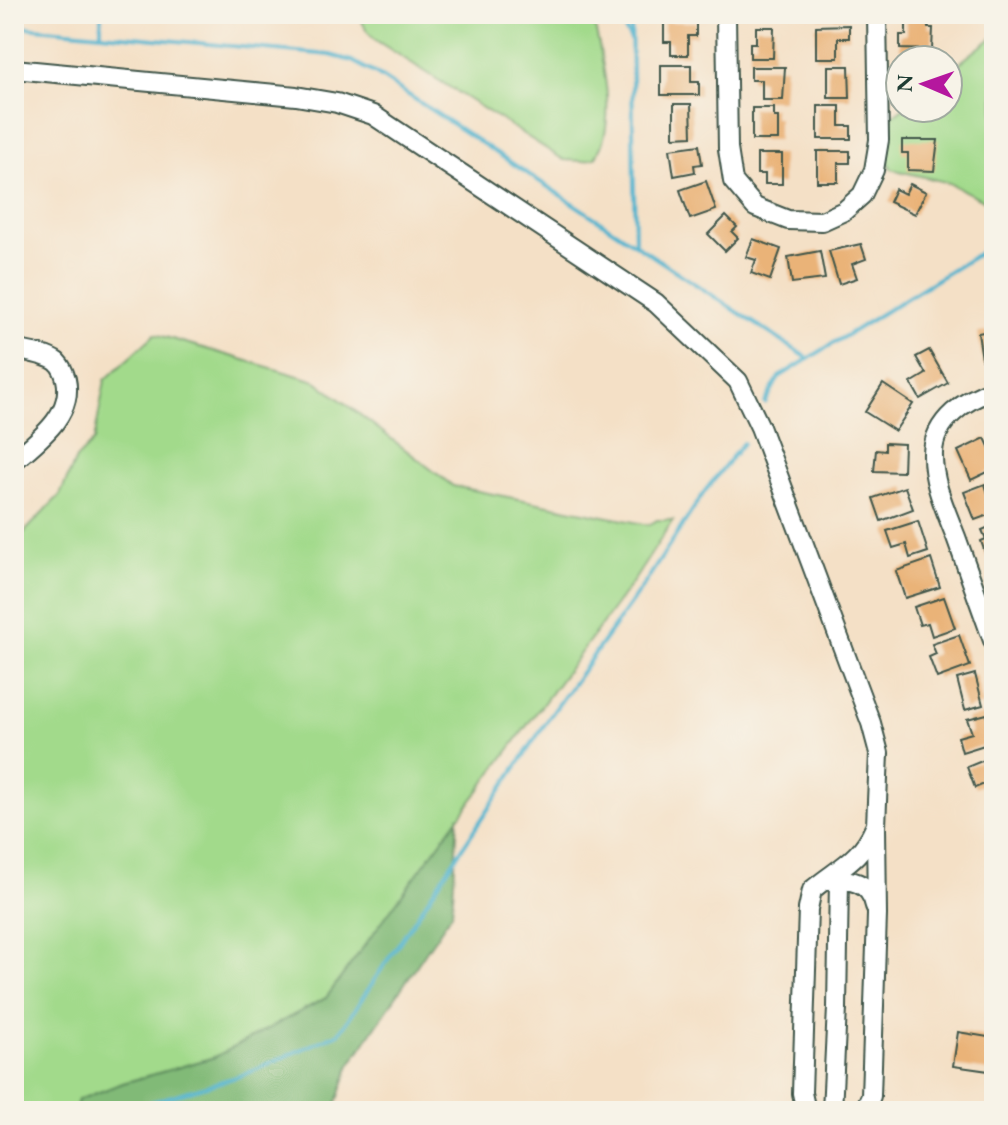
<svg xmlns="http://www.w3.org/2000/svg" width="1008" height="1125" font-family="'EB Garamond',serif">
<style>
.green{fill:#a2da8b;stroke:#608c60;stroke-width:2}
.forest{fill:#81ba77;stroke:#507c56;stroke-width:2}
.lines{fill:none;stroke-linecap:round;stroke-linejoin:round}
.stream{stroke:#4fb3ce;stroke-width:4}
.building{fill:#eab378}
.minor-casing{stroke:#3f554a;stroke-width:22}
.minor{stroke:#fff;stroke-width:18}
</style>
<rect width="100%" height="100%" fill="#f7f3e8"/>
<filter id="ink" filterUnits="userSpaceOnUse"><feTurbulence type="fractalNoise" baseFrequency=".0125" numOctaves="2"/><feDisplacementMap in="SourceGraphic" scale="16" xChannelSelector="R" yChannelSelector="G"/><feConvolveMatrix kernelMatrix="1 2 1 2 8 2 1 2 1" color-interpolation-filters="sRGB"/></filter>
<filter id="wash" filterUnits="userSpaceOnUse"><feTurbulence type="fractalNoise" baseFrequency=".006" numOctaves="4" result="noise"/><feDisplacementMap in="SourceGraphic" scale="32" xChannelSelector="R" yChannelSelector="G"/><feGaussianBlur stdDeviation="1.8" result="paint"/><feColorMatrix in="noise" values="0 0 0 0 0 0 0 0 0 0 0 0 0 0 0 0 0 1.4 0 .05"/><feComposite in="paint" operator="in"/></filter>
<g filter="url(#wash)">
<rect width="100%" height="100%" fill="#f4e0c6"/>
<g class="green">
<path d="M358,14H592C601,55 620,121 595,158L584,161L564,160L377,41L367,31Z"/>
<polygon points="994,36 994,200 989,203 949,183 891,169 885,150 886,121 903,108 948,108 948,72"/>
<polygon points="155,334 316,381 453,486 649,525 657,520 673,520 635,579 326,998 215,1057 123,1083 78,1100 75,1111 14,1111 14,543 60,495 76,459 94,441 105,380"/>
</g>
<polygon class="forest" points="458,818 452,913 350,1065 334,1111 75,1111 78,1100 123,1083 215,1057 326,998"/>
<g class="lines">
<g class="stream">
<polyline points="101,14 101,34"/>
<polyline points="616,14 631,40"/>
<polyline points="631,14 635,244"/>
<polyline points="14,26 330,55 352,61 378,75 809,359"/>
<polyline points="765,403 779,377 994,244"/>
<polyline points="122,1111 243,1075 339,1033 551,715 645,583 705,491 743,443"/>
</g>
</g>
<g id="blocks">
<g class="building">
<rect x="819" y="14" width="30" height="4"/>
<polygon points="906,18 927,19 928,28 933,28 932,50 900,49 900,35 906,35"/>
<polygon points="664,22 696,22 696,36 688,36 688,55 671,55 671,42 664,42"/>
<polygon points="849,25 849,38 838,38 838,58 816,58 816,26"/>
<polygon points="756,27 774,27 773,58 750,58 750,43 756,43"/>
<polygon points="661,65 691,65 691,82 699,82 699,95 661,95"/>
<polygon points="828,66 849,66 850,98 828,98"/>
<polygon points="751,67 785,67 783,100 762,100 762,80 751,80"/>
<polygon points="674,104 691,104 692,136 674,137"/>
<polygon points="818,106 840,106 840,126 851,126 851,139 818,139"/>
<polygon points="752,108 774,108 774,117 778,117 778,140 752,140"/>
<polygon points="902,140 938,140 934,171 908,170 908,153 902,153"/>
<polygon points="699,145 702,164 694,165 695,172 674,176 670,149"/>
<polygon points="817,151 850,151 850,163 838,163 838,182 817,182"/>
<polygon points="757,154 782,154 782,184 765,184 765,174 757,174"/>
<polygon points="706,181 716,210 690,219 680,190"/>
<polygon points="910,184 926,192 915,214 889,202 895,189 905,194"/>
<polygon points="726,216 737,227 732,232 738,238 725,251 708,234"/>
<polygon points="753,239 781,249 770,280 751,273 756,260 746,257"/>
<polygon points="861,244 866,259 852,264 857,278 839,284 829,251"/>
<polygon points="820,251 825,279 792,283 788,257"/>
<polygon points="994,330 994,364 983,365 978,333"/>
<polygon points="929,350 948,383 920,399 911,383 926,374 916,357"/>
<polygon points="883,384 913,404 895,431 865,412"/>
<polygon points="985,438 994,457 994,469 971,480 958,451"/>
<polygon points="885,443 904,444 903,472 874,471 876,450 885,451"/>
<polygon points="985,484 994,513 975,520 964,492"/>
<polygon points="905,487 913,509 881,521 873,498"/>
<polygon points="918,521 928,552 910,558 906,544 893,548 887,531"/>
<polygon points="994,525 994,556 987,558 981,541 986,539 982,530"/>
<polygon points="931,559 940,587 905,598 896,571"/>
<polygon points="944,597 955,628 932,636 928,623 920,625 914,607"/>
<polygon points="959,635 970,666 937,678 929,657 936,654 932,644"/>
<polygon points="975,674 983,705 965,710 957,679"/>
<polygon points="987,714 994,742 962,752 958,737 972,733 967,719"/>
<polygon points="994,756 994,780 975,788 967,767"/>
<polygon points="958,1032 994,1038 989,1071 953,1066"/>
</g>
</g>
</g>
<g filter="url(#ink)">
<use href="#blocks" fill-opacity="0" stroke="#3f554a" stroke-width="2"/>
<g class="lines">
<defs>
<g id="minor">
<polyline points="726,14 728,149 733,181 755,207 788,220 822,221 844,211 862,195 874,170 879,140 877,14"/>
<polyline points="14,69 296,96 337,103 373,115 656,303 738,381 760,427 871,723 879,753 876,826 877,915 871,1096 864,1111"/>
<path d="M14,349C27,352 46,354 57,362C62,367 64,372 66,379C74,415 38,440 14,461"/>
<path d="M994,390C966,399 934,420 933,453C932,482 946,511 956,537C969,573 981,608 994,643"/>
<path d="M827,880C850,879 870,881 875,906"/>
<path d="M806,1111L802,1093L808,909L812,890C838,868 861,860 875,827"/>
<polyline points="832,1111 837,1008 839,879"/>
</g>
</defs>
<use href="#minor" class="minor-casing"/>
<use href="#minor" class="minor"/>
</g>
</g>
<rect width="1008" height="1125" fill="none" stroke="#f7f3e8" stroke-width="48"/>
<g transform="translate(924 84) rotate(272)"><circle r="38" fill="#f7f3e8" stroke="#a1aaa0" stroke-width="2"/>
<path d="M0-6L14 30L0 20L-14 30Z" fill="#b5179e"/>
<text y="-12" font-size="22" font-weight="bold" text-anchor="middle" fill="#1f3d34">N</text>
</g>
</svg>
